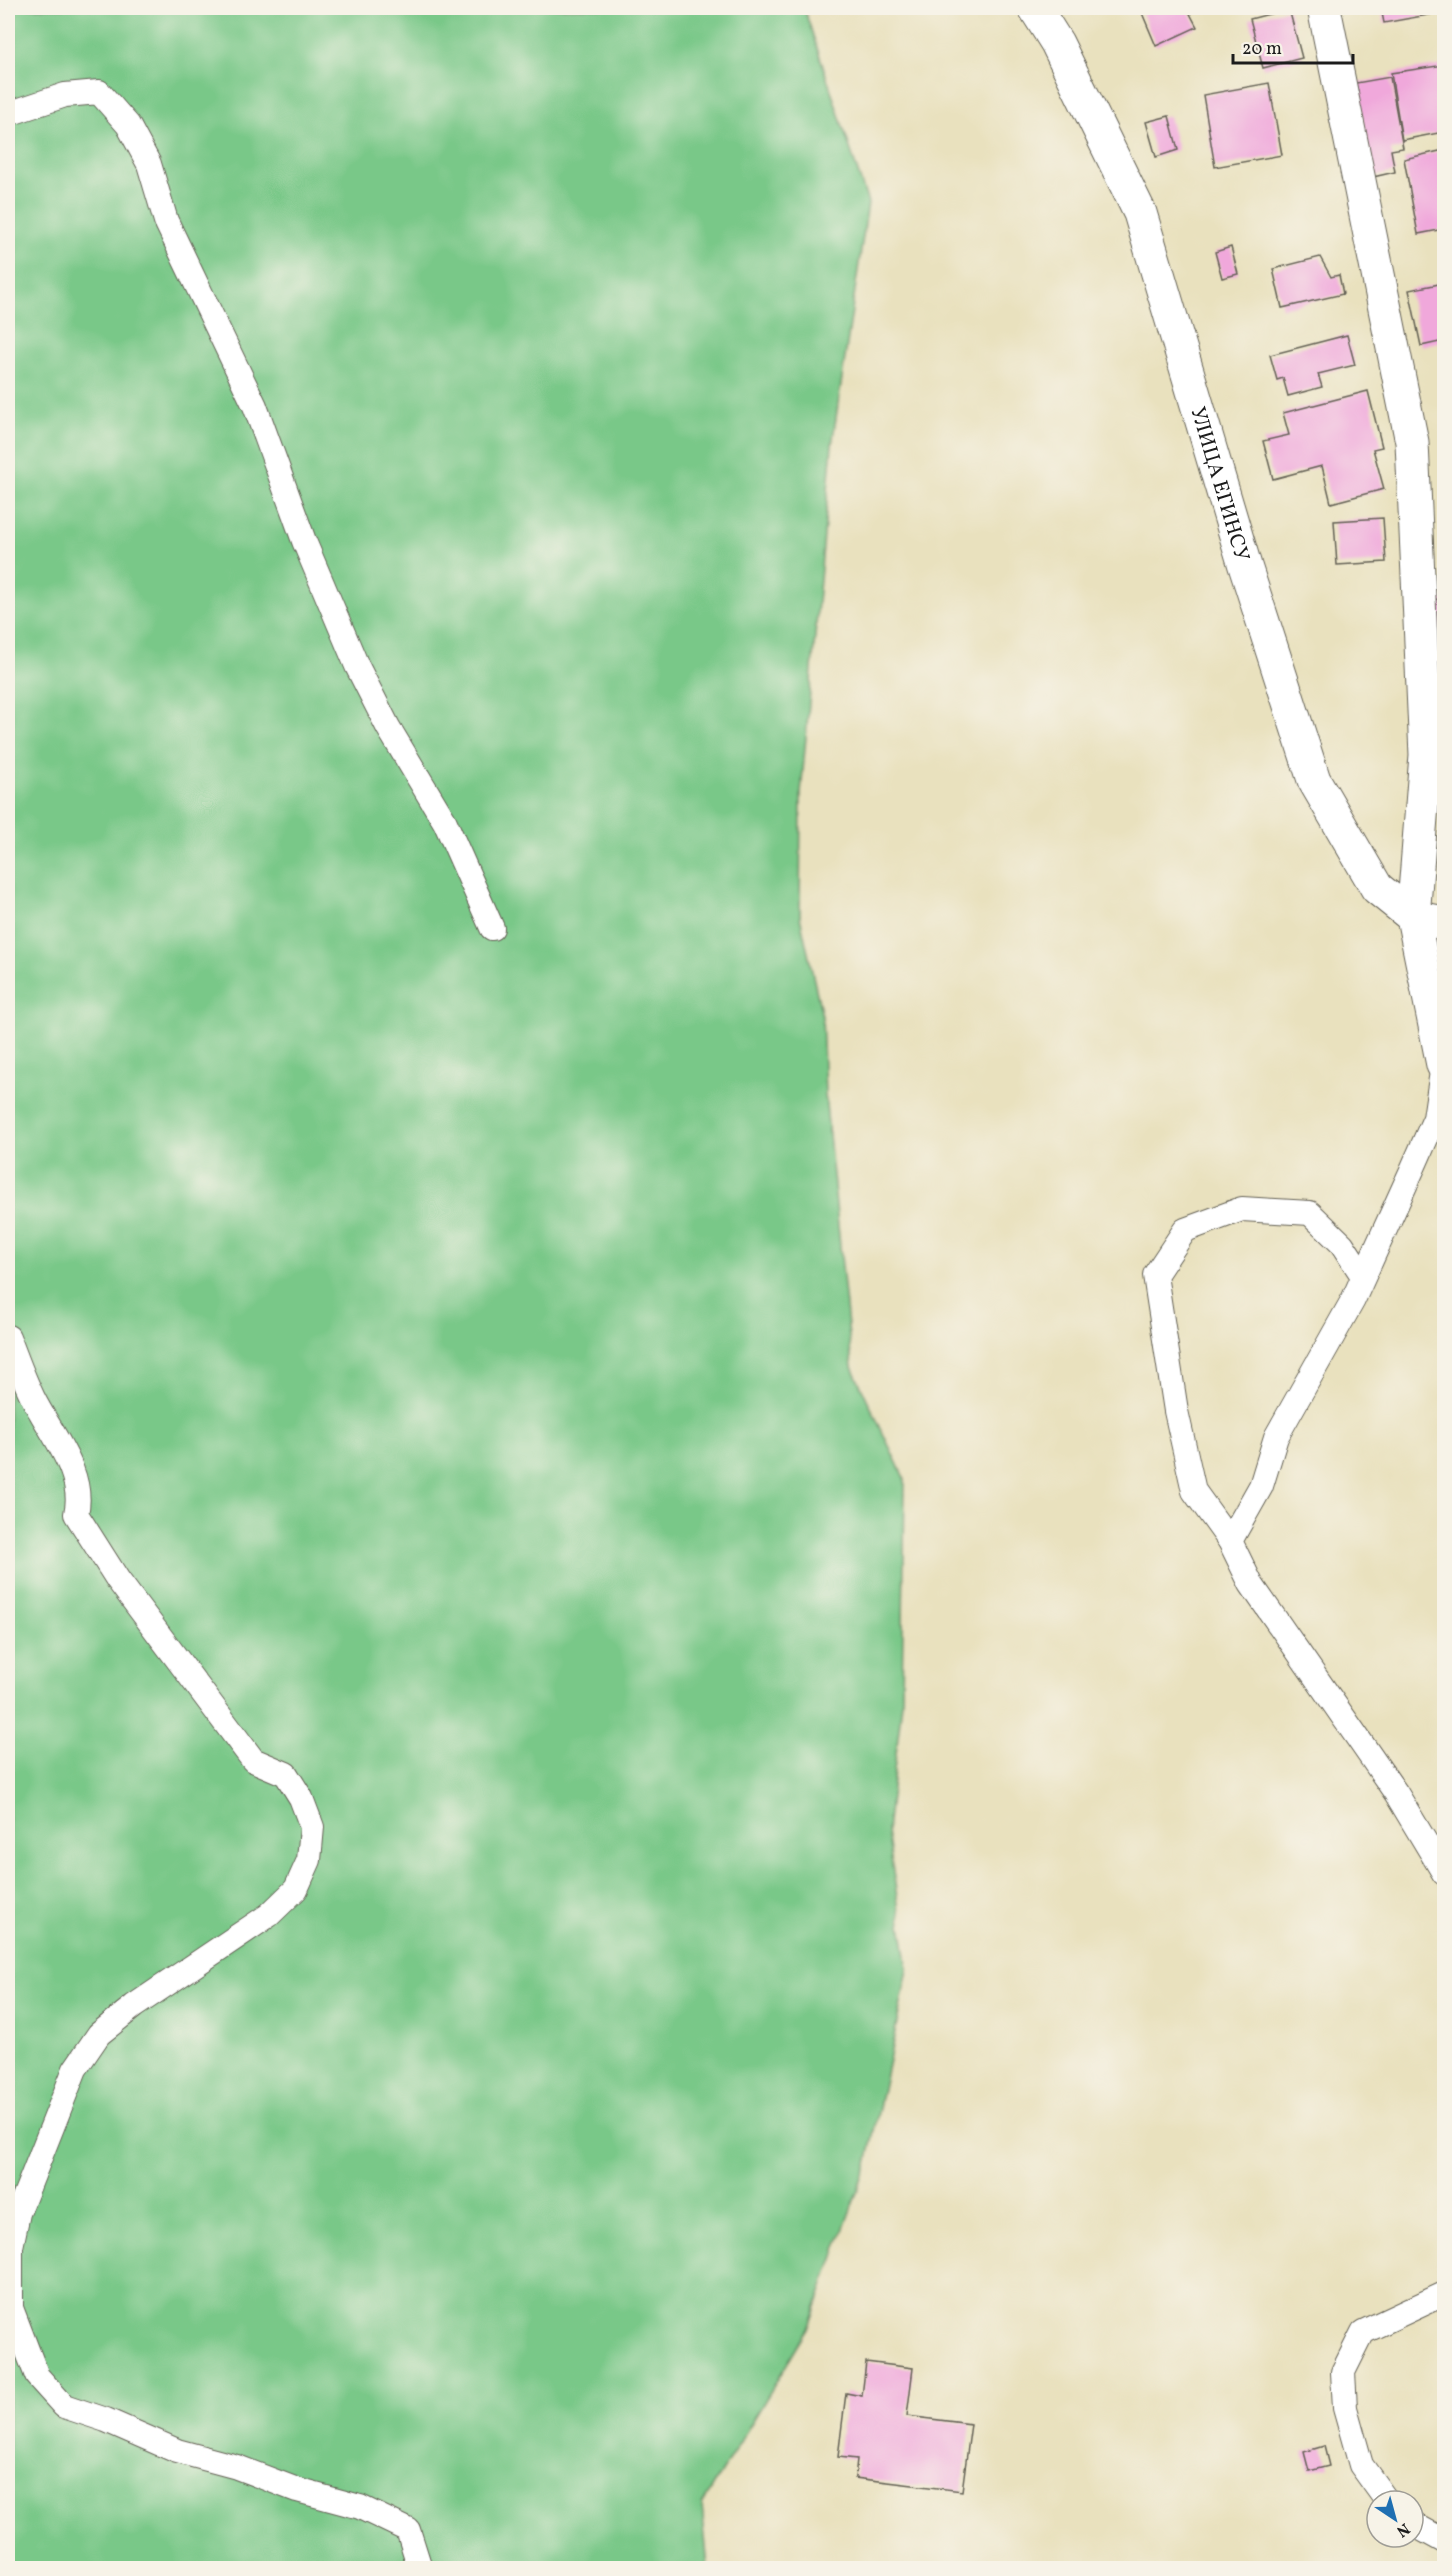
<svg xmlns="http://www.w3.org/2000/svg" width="1452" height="2576" font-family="Vollkorn,serif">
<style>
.green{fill:#79c888;stroke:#4a7252;stroke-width:1.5}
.building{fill:#f0a8db}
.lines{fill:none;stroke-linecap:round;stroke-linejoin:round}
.lane-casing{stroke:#646155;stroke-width:26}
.street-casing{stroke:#646155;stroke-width:35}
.lane{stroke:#fff;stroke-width:24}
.street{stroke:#fff;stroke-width:33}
.labels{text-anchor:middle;stroke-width:4.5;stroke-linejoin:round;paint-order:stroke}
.street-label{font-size:21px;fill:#1c1c1c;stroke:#f7f3e8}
</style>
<rect width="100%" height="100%" fill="#f7f3e8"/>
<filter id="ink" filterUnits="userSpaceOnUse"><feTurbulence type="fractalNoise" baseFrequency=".0167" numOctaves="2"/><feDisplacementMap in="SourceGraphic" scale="12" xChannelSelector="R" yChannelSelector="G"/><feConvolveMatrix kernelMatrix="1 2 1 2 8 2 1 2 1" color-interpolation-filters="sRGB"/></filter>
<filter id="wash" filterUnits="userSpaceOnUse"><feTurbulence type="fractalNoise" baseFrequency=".008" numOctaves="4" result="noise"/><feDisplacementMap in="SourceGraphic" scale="24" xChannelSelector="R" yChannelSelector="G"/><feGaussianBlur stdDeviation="1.35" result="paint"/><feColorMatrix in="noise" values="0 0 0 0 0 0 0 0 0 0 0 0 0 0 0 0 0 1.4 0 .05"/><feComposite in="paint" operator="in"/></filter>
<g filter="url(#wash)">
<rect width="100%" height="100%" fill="#e9e1be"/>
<polygon class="green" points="8,8 804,8 868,203 832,445 801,793 800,917 822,1016 825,1094 852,1367 905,1480 902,1702 887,1831 908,1970 867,2164 808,2329 702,2505 708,2568 8,2568"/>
<g id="blocks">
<g class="building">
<polygon points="1154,8 1187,8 1197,27 1156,46 1142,13"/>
<polygon points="1381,8 1444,8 1444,12 1384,23"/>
<polygon points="1289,9 1302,58 1263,68 1250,19"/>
<polygon points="1444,65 1444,132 1402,140 1391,73"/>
<polygon points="1390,77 1403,148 1391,150 1395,172 1373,177 1356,83"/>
<polygon points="1269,83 1282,155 1215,167 1203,95"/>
<polygon points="1169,116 1178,150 1156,157 1146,122"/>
<polygon points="1444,150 1444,229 1418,234 1404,159"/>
<polygon points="1231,247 1238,274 1222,278 1215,252"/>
<polygon points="1320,257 1331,277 1339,275 1343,294 1282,308 1273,269"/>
<polygon points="1444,283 1444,341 1421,346 1409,290"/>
<polygon points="1347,335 1355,365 1318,374 1322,387 1288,396 1283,378 1277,380 1270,355"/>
<polygon points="1368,391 1382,447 1373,449 1384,489 1331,503 1322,466 1273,479 1263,441 1289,435 1283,413"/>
<polygon points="1383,518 1386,562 1337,565 1334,521"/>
<polygon points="1444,598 1444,671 1443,671 1433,600"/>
<polygon points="866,2362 913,2368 907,2416 971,2424 962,2491 855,2478 857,2459 838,2457 846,2393 862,2396"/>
<polygon points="1324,2446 1329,2466 1309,2471 1304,2452"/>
</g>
</g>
</g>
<g filter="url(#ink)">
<use href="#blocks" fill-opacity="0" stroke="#646155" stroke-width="1.5"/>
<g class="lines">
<defs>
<g id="lane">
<polyline points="8,114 65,95 99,92 128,125 149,164 166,221 255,406 304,541 357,666 388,727 445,822 492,928"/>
<polyline points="1443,1065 1435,1118 1412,1170 1353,1300 1276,1437 1261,1486 1230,1541 1251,1584 1396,1793 1444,1873"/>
<path d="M8,1337C16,1357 23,1378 33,1398C50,1433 86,1473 76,1514L118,1580L253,1760L286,1774L301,1798L312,1827L309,1860L296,1889L269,1915L134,2006L99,2034L75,2069L18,2213L11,2247V2308L37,2376L64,2406L106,2420L177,2451L237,2467L297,2490L360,2507L408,2530L420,2568"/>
<polyline points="1230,1541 1194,1491 1176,1411 1155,1275 1185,1230 1242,1209 1310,1213 1342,1244 1363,1276"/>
<polyline points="1387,2501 1361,2465 1345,2408 1343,2372 1363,2332 1444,2294"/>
<polyline points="1413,2524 1444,2541"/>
</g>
<g id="street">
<path id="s1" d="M1035,8L1057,43L1140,213L1245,566L1314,780L1377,888L1413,917L1444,923"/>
<polyline points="1324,8 1412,442 1426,755 1413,917 1443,1065"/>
</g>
</defs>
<use href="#lane" class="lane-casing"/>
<use href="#street" class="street-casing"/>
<use href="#lane" class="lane"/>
<use href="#street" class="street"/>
</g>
</g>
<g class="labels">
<g class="street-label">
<text dy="7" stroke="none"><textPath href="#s1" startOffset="513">УЛИЦА ЕГИНСУ</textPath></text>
</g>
</g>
<rect width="1452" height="2576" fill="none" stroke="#f7f3e8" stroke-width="30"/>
<g transform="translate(1395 2519) rotate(144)"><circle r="28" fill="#f7f3e8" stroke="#9f9d96" stroke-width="1.5"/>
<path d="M0-4.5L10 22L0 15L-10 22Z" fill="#1f6fb2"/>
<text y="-9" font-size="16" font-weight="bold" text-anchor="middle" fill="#1c1c1c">N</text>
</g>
<path d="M1233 54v9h120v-9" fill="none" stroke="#1c1c1c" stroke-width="3"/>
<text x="1242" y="54" font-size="18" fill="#1c1c1c" stroke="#f7f3e8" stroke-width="4.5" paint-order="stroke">20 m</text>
</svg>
